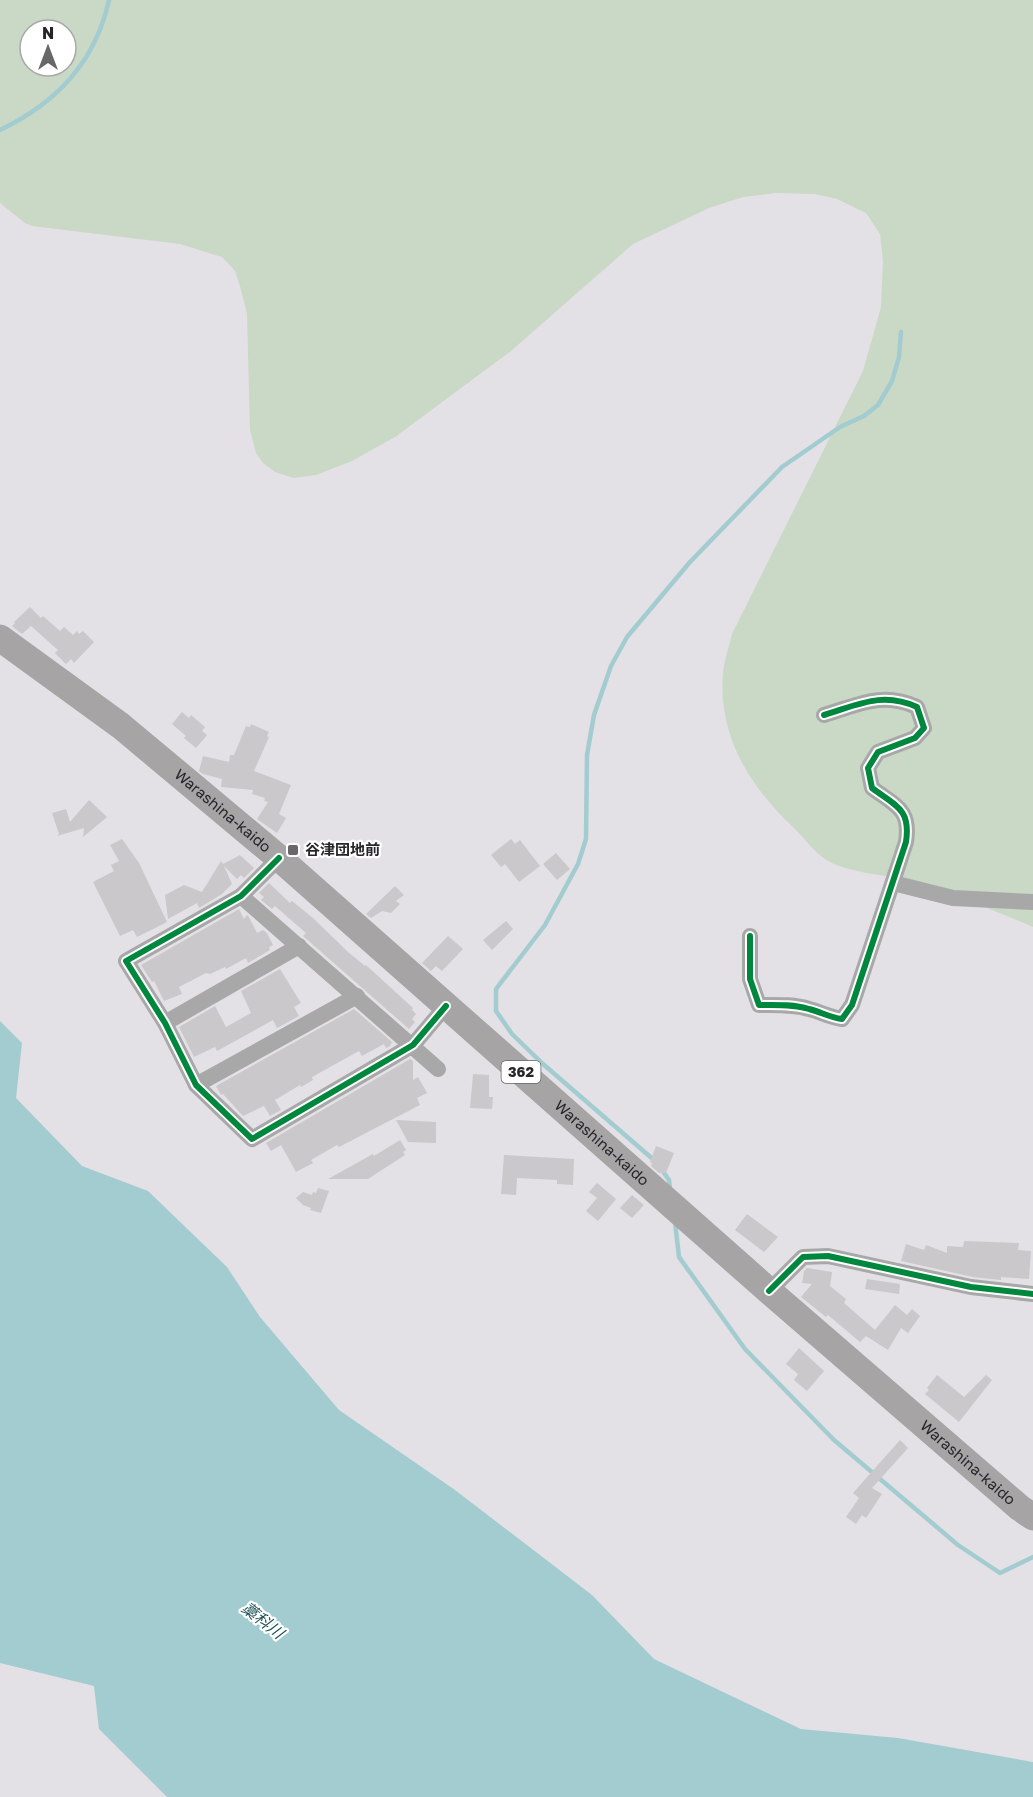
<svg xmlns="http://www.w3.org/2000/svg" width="1033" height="1797" font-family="'Golos Text','Noto Sans JP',sans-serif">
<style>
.green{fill:#cad8c6;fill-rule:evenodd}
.water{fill:#a3ccd0}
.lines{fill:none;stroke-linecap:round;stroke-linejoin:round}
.stream{stroke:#a3ccd0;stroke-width:4.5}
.building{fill:#cac8ca}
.minor{stroke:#a9a8a9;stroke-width:16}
.trunk{stroke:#a6a4a5;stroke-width:27}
.cycleway-casing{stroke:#fff;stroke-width:10}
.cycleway{stroke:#00873e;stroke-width:6}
.poi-dot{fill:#68676a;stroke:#fff;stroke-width:2}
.labels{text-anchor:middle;stroke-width:4.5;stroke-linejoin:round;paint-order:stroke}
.shield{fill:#fff;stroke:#676668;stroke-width:1.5}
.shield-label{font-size:14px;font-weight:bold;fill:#262528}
.street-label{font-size:15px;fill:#262528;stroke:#fff}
.poi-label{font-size:15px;font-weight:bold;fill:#262528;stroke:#fff;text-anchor:start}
.water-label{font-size:16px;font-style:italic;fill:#1c5054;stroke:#fff}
</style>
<rect width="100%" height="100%" fill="#e3e1e5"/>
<path class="green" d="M0,0H1033V927C991,909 949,892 904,880C881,874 844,872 825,859C814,852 805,839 796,830C751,788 718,738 723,674C724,661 729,647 732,634L863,371L881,307L883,261L880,234L866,213L837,199L815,194L776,193L743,197L709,208L633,244L511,351L395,437L352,461L316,475L294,478L275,472L263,463L256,453L250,430L247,314L240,286L235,271L222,257L180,244L32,226L25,223L0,203ZM30,30H66V66H30Z"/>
<polygon class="water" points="0,1021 22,1043 16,1098 82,1166 148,1191 227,1267 260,1317 339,1410 455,1490 592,1595 654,1659 801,1729 898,1738 1033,1762 1033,1797 167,1797 99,1729 94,1686 0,1663"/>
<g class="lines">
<g class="stream">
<path d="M0,130C56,103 95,63 109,0"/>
<polyline points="655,1161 543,1064 512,1034 496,1011 496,989 545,925 578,864 586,839 587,755 594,715 611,666 627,637 690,562 782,467 840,427 864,416 878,405 892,381 899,357 901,332"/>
<polyline points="662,1170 669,1180 670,1189"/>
<polyline points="675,1222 679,1257 745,1349 834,1440 958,1545 1000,1573 1033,1557"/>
</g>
</g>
<g class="building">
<polygon points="30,607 41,618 43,616 60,631 64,627 73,635 77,631 79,634 83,631 94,642 74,663 71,659 66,664 55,653 58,650 31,626 22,634 12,626 15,623 14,622"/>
<polygon points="182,712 189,718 191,715 205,727 202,731 207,735 196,748 184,738 186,736 172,724"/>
<polygon points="251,724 269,732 267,736 269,737 254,771 291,785 279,814 286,818 277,833 257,819 268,802 264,801 265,798 252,794 253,790 221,787 222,779 203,774 199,771 203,756 229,762 230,755 234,755 246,726 250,727"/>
<polygon points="89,800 107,817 83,837 84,828 57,836 59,834 52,813 66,809 70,822"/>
<polygon points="122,839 139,863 167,922 137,937 133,930 120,936 93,882 114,871 111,865 119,861 110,845"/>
<polygon points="511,839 515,844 520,840 540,866 519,882 505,864 501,867 491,855"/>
<polygon points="556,853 570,869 557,880 543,864"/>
<polygon points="240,855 254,868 244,878 241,875 237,879 224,866 232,884 222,894 199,908 197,903 168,919 165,895 184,885 202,892 221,861 223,864"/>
<polygon points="269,883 290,903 292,901 313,918 348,952 365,966 366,965 413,1008 412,1010 416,1014 412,1019 415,1022 409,1029 303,936 306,933 275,906 272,909 261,900 264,897 259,893"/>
<polygon points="395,886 404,895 396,901 400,904 391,913 382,911 371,918 366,914"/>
<polygon points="239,909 244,919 247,915 249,917 257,933 263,930 267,933 273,945 269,947 270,950 248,963 246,958 226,969 225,967 210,974 206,973 179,987 182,994 164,1001 154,981 152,982 141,965"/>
<polygon points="506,921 513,929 492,950 483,940"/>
<polygon points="448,936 463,949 442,971 436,966 431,971 422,963"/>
<polygon points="280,969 301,1003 294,1007 299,1016 277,1028 273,1020 217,1051 215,1047 194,1057 179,1027 215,1006 226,1027 251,1013 241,991"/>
<polygon points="354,1009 392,1042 390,1046 386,1048 384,1044 362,1056 359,1051 312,1077 313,1080 301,1087 300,1085 275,1100 281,1110 270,1116 264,1106 243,1116 223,1094 221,1095 216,1086"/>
<polygon points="410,1059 413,1061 413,1080 418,1077 427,1093 417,1098 420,1105 339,1147 337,1145 311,1160 313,1163 296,1172 281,1145 271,1151 266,1143"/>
<polygon points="473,1074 489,1075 489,1097 493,1097 492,1109 470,1108"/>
<polygon points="396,1120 436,1122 436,1143 408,1142"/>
<polygon points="400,1140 406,1150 403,1152 405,1155 368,1179 328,1179 373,1154 374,1156"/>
<polygon points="656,1146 674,1153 666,1173 659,1173 651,1166 652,1163 650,1162"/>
<polygon points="504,1155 574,1159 573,1185 557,1184 557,1180 517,1178 516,1195 501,1194"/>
<polygon points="597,1183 616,1199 598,1221 586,1211 597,1198 589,1192"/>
<polygon points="318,1188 329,1191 321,1213 310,1210 311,1208 303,1205 296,1198 303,1192 312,1195 313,1192 316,1193"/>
<polygon points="632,1195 644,1205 632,1218 620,1208"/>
<polygon points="747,1214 778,1237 764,1252 735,1230"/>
<polygon points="964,1241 1019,1243 1018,1250 1031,1251 1029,1279 1001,1277 1001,1280 973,1277 901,1261 906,1244 924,1250 926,1245 947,1253 947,1246 963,1247"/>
<polygon points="807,1268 832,1272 830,1286 846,1299 844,1303 875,1330 895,1305 907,1315 912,1309 920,1316 908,1333 901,1328 888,1350 866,1336 860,1342 828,1315 826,1317 801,1297 812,1284 802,1283 804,1271"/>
<polygon points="867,1279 900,1284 899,1294 865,1289"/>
<polygon points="799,1348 824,1371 807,1391 794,1380 798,1374 786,1364"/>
<polygon points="937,1375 964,1397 986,1375 992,1380 959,1422 925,1394 929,1390 927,1388"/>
<polygon points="900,1440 908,1448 872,1488 882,1494 866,1518 862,1515 856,1524 846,1517 859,1498 853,1493"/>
</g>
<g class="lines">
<g class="minor">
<polyline points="279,858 241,896 126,961 165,1023 196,1085 252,1139 413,1045 446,1006"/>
<polyline points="893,883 953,898 1033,902"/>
<polyline points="241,896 438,1069"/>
<path d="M750,936V979L759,1005C775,1005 793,1004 809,1009C821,1012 829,1017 842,1019L852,1005L906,842C911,809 896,806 872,788L868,768L878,752L915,738L924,728L917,707C882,691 858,705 824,715"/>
<polyline points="165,1023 299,946"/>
<polyline points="196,1085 357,996"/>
<polyline points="769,1291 803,1257 828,1256 971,1287 1033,1294"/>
</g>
<path class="trunk" id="s1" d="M0,638L121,726L279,858L769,1291L1020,1508L1033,1517"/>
<defs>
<g id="cycleway">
<polyline points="279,858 241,896 126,961 165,1023 196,1085 252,1139 413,1045 446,1006"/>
<path d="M750,936V979L759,1005C775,1005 793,1004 809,1009C821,1012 829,1017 842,1019L852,1005L906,842C911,809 896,806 872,788L868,768L878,752L915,738L924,728L917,707C882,691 858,705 824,715"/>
<polyline points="769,1291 803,1257 828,1256 971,1287 1033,1294"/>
</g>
</defs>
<use href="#cycleway" class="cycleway-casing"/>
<use href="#cycleway" class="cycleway"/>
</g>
<rect class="poi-dot" x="287" y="844" width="12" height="12" rx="3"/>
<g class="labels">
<rect class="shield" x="501.5" y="1061" width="39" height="22" rx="4.5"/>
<g class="shield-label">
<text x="521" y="1077">362</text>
</g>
<g class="street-label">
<text dy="5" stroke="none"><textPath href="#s1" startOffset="282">Warashina-kaido</textPath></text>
<text dy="5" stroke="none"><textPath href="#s1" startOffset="786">Warashina-kaido</textPath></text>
<text dy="5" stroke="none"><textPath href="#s1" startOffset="1272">Warashina-kaido</textPath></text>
</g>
<g class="poi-label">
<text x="305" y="855">谷津団地前</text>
</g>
<g class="water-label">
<text transform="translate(263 1620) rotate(38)" y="6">藁科川</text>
</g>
</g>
<g transform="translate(48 48)"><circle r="28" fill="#ffffff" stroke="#a8a8a9" stroke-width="1.5"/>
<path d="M0-4.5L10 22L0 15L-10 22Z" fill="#68676a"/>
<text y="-9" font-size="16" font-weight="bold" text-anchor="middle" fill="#262528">N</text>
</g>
</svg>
